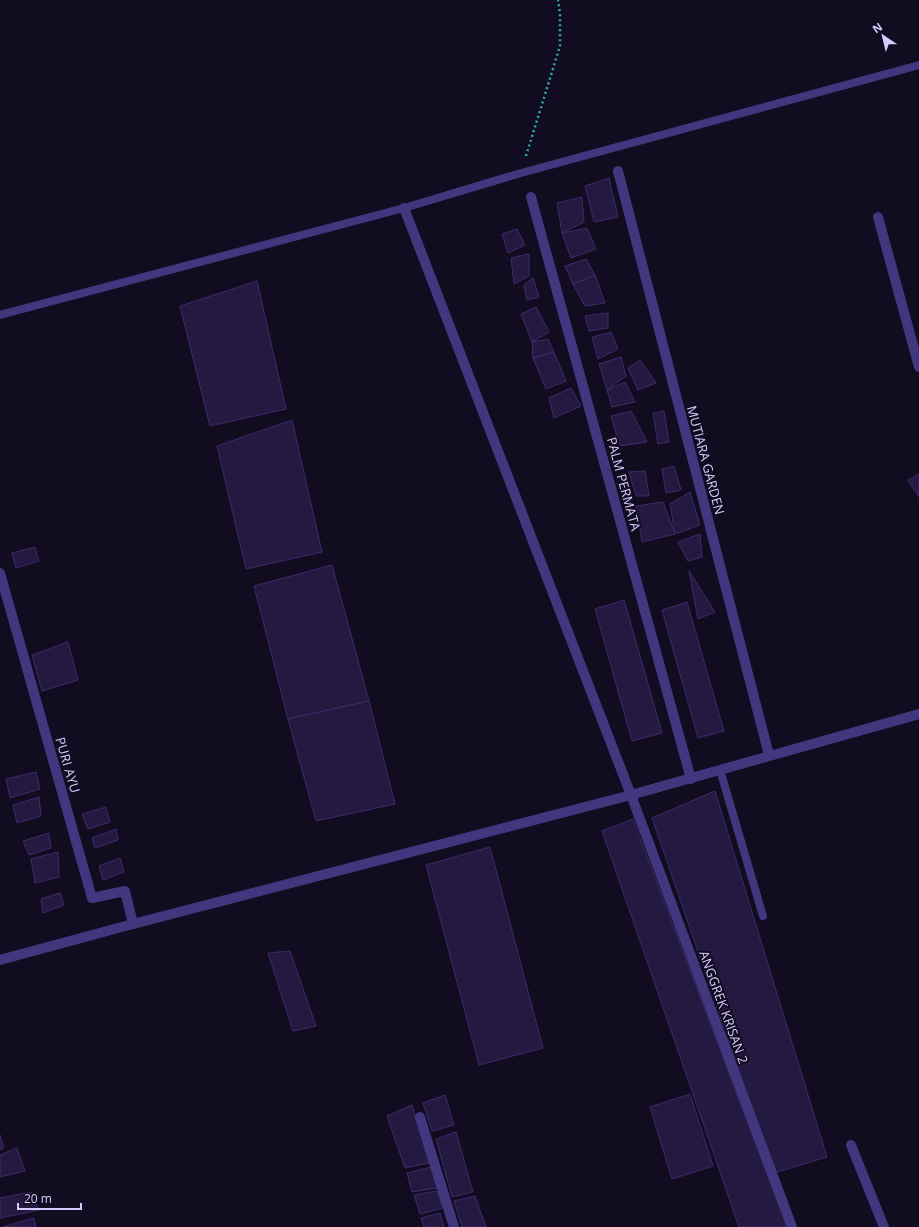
<svg xmlns="http://www.w3.org/2000/svg" width="919" height="1227" font-family="'Open Sans',sans-serif">
<style>
.building{fill:#241940;stroke:#3e2b6c}
.lines{fill:none;stroke-linecap:round;stroke-linejoin:round}
.path{stroke:#2dacb0;stroke-width:2.5;stroke-dasharray:2 3;stroke-linecap:butt}
.service{stroke:#41377e;stroke-width:8}
.minor{stroke:#41377e;stroke-width:10}
.labels{text-anchor:middle;stroke-width:4;stroke-linejoin:round;paint-order:stroke}
.street-label{font-size:13px;fill:#d6cbff;stroke:#110c1f}
</style>
<rect width="100%" height="100%" fill="#110c1f"/>
<g class="building">
<polygon points="609,178 618,217 594,222 585,186"/>
<polygon points="582,197 584,222 562,233 557,203"/>
<polygon points="587,228 596,249 571,258 562,233"/>
<polygon points="517,229 525,245 508,253 502,234"/>
<polygon points="529,254 529,276 514,284 511,258"/>
<polygon points="586,259 595,275 573,284 565,266"/>
<polygon points="595,275 605,303 585,306 573,284"/>
<polygon points="533,278 539,297 527,300 524,285"/>
<polygon points="257,281 286,409 210,426 180,306"/>
<polygon points="536,307 549,332 532,342 521,314"/>
<polygon points="608,313 608,328 589,331 585,316"/>
<polygon points="611,332 618,349 598,359 592,337"/>
<polygon points="548,339 554,352 533,358 532,342"/>
<polygon points="554,352 566,381 546,389 533,358"/>
<polygon points="621,357 626,376 607,390 599,364"/>
<polygon points="640,360 656,383 638,390 628,368"/>
<polygon points="625,382 635,402 612,407 607,390"/>
<polygon points="571,388 581,406 554,418 549,398"/>
<polygon points="631,411 647,442 620,446 611,416"/>
<polygon points="664,411 669,442 658,444 653,413"/>
<polygon points="292,420 322,552 246,569 217,446"/>
<polygon points="674,466 681,490 666,493 662,469"/>
<polygon points="645,471 649,496 636,496 629,472"/>
<polygon points="919,474 919,497 908,480"/>
<polygon points="690,492 700,525 675,534 670,504"/>
<polygon points="663,502 675,534 642,542 636,506"/>
<polygon points="700,534 702,557 688,561 678,542"/>
<polygon points="35,547 39,561 16,568 12,553"/>
<polygon points="332,565 369,701 288,719 254,586"/>
<polygon points="689,571 715,612 698,619"/>
<polygon points="624,600 662,733 632,741 595,609"/>
<polygon points="687,602 724,731 698,738 662,610"/>
<polygon points="68,642 78,680 42,691 32,655"/>
<polygon points="369,701 395,804 316,821 288,719"/>
<polygon points="36,772 40,789 10,798 6,779"/>
<polygon points="715,791 827,1157 774,1173 652,818"/>
<polygon points="39,797 41,816 17,823 13,805"/>
<polygon points="106,807 110,822 88,829 82,814"/>
<polygon points="633,819 787,1227 739,1227 602,831"/>
<polygon points="116,829 118,840 95,848 92,838"/>
<polygon points="49,833 51,848 29,855 23,841"/>
<polygon points="490,847 543,1048 479,1065 426,865"/>
<polygon points="58,852 59,877 35,883 31,859"/>
<polygon points="120,858 124,872 103,880 99,866"/>
<polygon points="60,893 64,905 43,913 41,899"/>
<polygon points="290,951 316,1026 293,1031 268,953"/>
<polygon points="690,1094 713,1166 672,1179 650,1107"/>
<polygon points="445,1095 454,1125 432,1131 423,1103"/>
<polygon points="412,1105 429,1163 405,1168 387,1116"/>
<polygon points="456,1132 473,1192 452,1197 436,1139"/>
<polygon points="0,1135 4,1148 0,1150"/>
<polygon points="17,1148 25,1171 0,1177 0,1155"/>
<polygon points="431,1167 437,1188 412,1192 407,1173"/>
<polygon points="437,1191 443,1208 420,1214 414,1195"/>
<polygon points="31,1192 39,1210 0,1218 0,1198"/>
<polygon points="475,1196 486,1227 462,1227 454,1201"/>
<polygon points="440,1213 444,1227 424,1227 421,1218"/>
<polygon points="34,1218 36,1227 2,1227"/>
</g>
<g class="lines">
<polyline class="path" points="526,156 560,46 560,14 558,0"/>
<g class="service">
<polyline points="0,315 404,208 521,173 919,65"/>
<polyline points="720,770 763,916"/>
</g>
<g class="minor">
<polyline points="618,171 769,755"/>
<polyline points="531,197 691,779"/>
<polyline points="404,208 631,795 792,1227"/>
<polyline points="878,217 919,367"/>
<polyline points="0,573 92,898 125,891 133,924"/>
<polyline points="0,960 133,924 631,795 919,714"/>
<polyline points="420,1117 454,1227"/>
<polyline points="851,1145 884,1227"/>
</g>
</g>
<g class="labels">
<g class="street-label">
<text transform="translate(706 460) rotate(75)" y="5">MUTIARA GARDEN</text>
<text transform="translate(624 484) rotate(75)" y="5">PALM PERMATA</text>
<text transform="translate(68 765) rotate(74)" y="5">PURI AYU</text>
<text transform="translate(724 1007) rotate(70)" y="5">ANGGREK KRISAN 2</text>
</g>
</g>
<g transform="translate(883 36) rotate(325)" stroke="#110c1f" stroke-width="3" paint-order="stroke">
<path d="M0-3L7 15L0 10L-7 15Z" fill="#d6cbff"/>
<text y="-6" font-size="11" font-weight="bold" text-anchor="middle" fill="#d6cbff">N</text>
</g>
<path d="M18 1203v6h63v-6" fill="none" stroke="#d6cbff" stroke-width="2"/>
<text x="24" y="1203" font-size="12" fill="#d6cbff" stroke="#110c1f" stroke-width="3" paint-order="stroke">20 m</text>
</svg>
